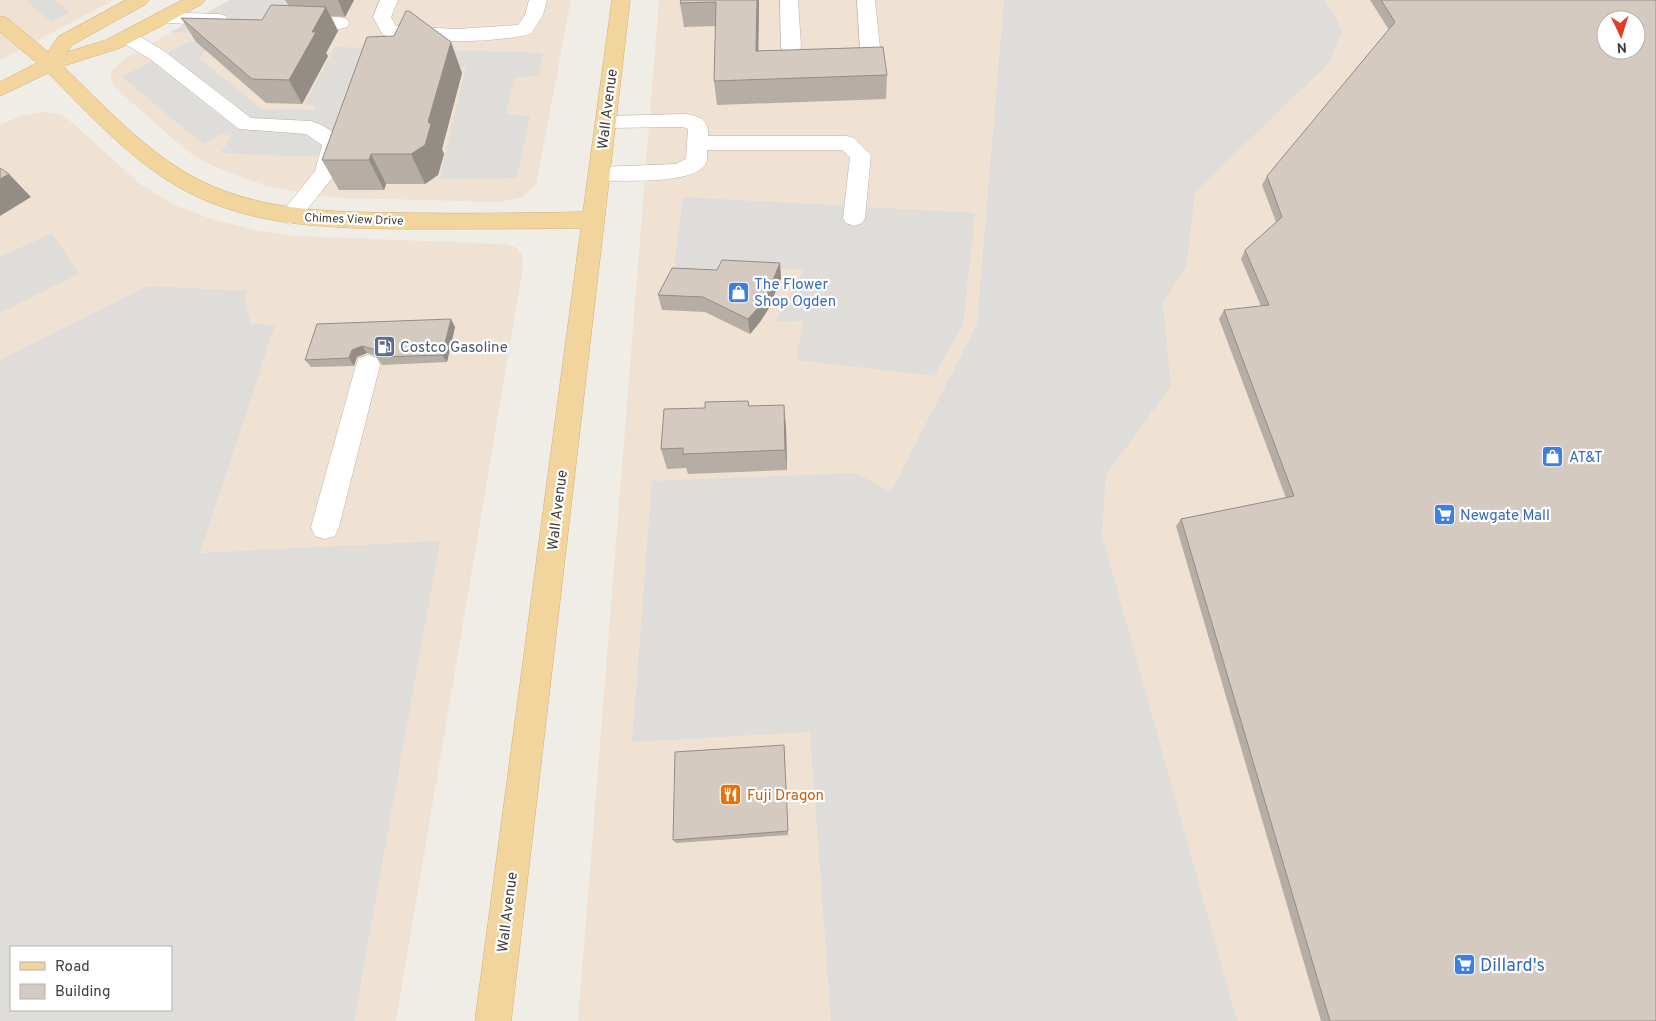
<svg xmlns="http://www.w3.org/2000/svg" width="1656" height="1021" font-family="Overpass,sans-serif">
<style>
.commercial{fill:#f0e2d3;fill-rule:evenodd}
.parking{fill:#dfddda;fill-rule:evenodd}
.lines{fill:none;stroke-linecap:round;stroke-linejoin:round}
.minor-casing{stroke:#bbb3a9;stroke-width:1}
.major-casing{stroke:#d4b070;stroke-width:1}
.minor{fill:#fff;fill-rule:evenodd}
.major{fill:#f2d49d;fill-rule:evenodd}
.wall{fill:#b6aea4}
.shaded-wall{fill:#948d86}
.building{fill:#d4cabf;stroke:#948d86;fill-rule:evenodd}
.labels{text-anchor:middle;stroke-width:4.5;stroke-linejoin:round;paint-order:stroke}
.far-street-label{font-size:12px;fill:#423d36;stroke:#fff}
.street-label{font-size:15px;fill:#423d36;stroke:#fff}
.shop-label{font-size:15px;fill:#366cbe;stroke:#fff;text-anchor:start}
.service-label{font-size:15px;fill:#4e5e75;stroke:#fff;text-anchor:start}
.food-label{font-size:15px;fill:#c56008;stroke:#fff;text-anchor:start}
.near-shop-label{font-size:18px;fill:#366cbe;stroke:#fff;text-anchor:start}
</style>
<rect width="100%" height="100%" fill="#f0ece6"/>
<g class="commercial">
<polygon points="0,0 114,0 0,60"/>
<polygon points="229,0 571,0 536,185 522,197 501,202 344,198 312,195 263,185 218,168 201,160 186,150 113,86 110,77 113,70 125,58"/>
<path d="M659,0H1656V1021H578ZM1606,20H1636V50H1606Z"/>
<path d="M43,112L60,114L68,119L140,184L173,204L211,219L259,231L295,236L505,244L517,248L522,255L523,267L396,1021H0V125L21,116ZM11,947H171V1010H11Z"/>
</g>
<g class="parking">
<polygon points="25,0 54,0 70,12 51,22"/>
<polygon points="230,0 293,0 347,13 331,44 266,43 240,34 171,32"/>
<polygon points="1004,0 1325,0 1342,30 1329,63 1195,192 1186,267 1163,303 1171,386 1106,475 1102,535 1237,1021 831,1021 810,732 632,742 652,481 856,473 891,492 977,324"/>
<polygon points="190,41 209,42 200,59 262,109 313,110 315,106 304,105 335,47 543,53 539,76 515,78 506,114 530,116 517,178 439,179 466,67 373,67 343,155 288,156 221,153 231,136 221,134 203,144 122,77"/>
<polygon points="683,197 975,213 963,325 934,376 796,360 803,321 775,322 805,269 674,269"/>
<polygon points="52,233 79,274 0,313 0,257"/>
<path d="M148,286L247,291L244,299L251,324L275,325L200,553L440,541L354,1021H0V360ZM11,947H171V1010H11Z"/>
</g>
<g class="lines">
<defs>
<g id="minor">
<path d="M380,0H398L391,17L396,26L457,29L518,25L525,15L529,0H547L543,15L531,34C493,43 421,44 383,35L373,17Z"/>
<polygon points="780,0 798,0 801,47 798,51 791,53 784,51 781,47"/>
<polygon points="857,0 875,0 880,48 877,52 870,54 863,52 860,48"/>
<polygon points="162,12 219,14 226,16 228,20 226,24 219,26 155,22 153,18 155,14"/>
<polygon points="297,16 340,17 347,19 349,23 347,27 340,29 290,26 288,22 290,18"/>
<path d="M127,31L134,33L164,51L251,118L311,121C322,124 337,133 343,143L336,173L298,221L290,224L282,221L279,216L315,171L322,145L306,134L239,129L150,59L120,41L118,37L120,33Z"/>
<path d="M686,114C701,117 709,120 708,136H847L854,138L871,155L865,218L862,223L854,226L846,223L843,218L850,157L842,150H707C707,155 708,161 705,165C690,185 623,180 599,181L591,179L588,174L591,169L599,167L676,164L686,159L688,129L683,127L606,128L599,127L596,122L599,117L606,116Z"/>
<polygon points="368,355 377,358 380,365 339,527 335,536 325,539 315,536 311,527 356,365 359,358"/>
</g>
<path id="major" d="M126,0H149L146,4L72,45L67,52L106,40L182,0H205L202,4L120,48L63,66C105,107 147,153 199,180C265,213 338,212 410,213C467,214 525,213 583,212L612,0H630L511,1021H475L581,228C524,229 468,229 411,229C334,228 252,228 182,189C130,160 89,114 48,73L0,96V82L37,63L0,32V16L7,18L48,52L58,37Z"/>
</defs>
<use href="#minor" class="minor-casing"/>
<use href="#major" class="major-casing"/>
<use href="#minor" class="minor"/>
<use href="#major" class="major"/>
</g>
<g class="wall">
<polygon points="285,0 354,0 345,17 331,16 338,31 326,53 328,56 302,104 266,103 196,42 181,18 262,20 288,5"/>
<polygon points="759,0 758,51 887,75 886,99 717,105 714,81 716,26 684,27 680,3"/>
<polygon points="1370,0 1656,0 1656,1021 1321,1021 1176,526 1181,519 1286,498 1219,319 1224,310 1261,306 1241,259 1245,250 1276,222 1262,185 1267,176 1389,30"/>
<polygon points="462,73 442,149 444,154 438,175 425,184 386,184 384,190 339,190 322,160"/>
<polygon points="780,263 781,278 769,308 760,322 750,334 705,312 662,310 658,295"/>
<polygon points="317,324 455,327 447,362 382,365 376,356 367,353 357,357 354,366 311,367 305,360"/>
<polygon points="749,406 786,426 787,470 688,474 686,468 667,469 661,449"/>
<polygon points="784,745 788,835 676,843 673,840"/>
</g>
<g class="shaded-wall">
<polygon points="338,0 354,0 345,17"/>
<polygon points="757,0 759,0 758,75 756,51"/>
<polygon points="326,7 338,31 326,53 328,56 302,104 289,80 312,32"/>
<polygon points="451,42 462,73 442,149 444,154 438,175 425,184 411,154 428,122"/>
<polygon points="371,154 386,184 384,190 369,160"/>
<polygon points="9,174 31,197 0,216 0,179"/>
<polygon points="780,263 781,278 769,308 760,322 750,334 748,319"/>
<polygon points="451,319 455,327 447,362 442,355"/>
<polygon points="362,346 367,353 357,357 354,366 349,358 352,350"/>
<polygon points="784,405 786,426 787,470 785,450"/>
</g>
<g class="building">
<polygon points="681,0 757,0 756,51 883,47 887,75 714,81 716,2 680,3"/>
<path d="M1381,0H1656V1021H1330L1181,519L1294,496L1224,310L1269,305L1245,250L1282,217L1267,176L1395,22ZM1606,20H1636V50H1606Z"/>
<polygon points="271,5 326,7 312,32 316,32 289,80 252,79 181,18 262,20"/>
<polygon points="406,11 409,11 451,42 428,122 431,124 425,145 411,154 371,154 369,160 322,160 367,37 394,36"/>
<polygon points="0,168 9,174 0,179"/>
<polygon points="722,260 780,263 768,292 759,307 748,319 703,297 658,295 672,268 717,270"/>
<polygon points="451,319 442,355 377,357 373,349 362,346 352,350 349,358 305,360 317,324"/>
<polygon points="748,401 749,406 784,405 785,450 683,454 683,448 661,449 664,409 705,408 705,402"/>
<polygon points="784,745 788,831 673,840 675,752"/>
</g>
<defs>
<symbol id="shop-square" viewBox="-11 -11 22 22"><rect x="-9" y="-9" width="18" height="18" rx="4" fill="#3f7fe0" stroke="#fff"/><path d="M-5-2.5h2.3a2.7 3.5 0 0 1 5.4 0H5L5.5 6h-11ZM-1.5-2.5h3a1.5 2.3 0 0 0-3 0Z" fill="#fff"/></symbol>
<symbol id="fuel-square" viewBox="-11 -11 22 22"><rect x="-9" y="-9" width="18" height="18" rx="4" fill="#5c6f8a" stroke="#fff"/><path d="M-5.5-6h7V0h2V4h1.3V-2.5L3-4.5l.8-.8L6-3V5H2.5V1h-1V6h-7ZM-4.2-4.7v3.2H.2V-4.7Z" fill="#fff"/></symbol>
<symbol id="supermarket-square" viewBox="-11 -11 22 22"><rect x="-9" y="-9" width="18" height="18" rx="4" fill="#3f7fe0" stroke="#fff"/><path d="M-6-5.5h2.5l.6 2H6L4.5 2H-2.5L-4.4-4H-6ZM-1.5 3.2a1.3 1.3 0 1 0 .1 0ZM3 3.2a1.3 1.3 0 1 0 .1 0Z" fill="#fff"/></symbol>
<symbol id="restaurant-square" viewBox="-11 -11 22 22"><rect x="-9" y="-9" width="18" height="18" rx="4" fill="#e8710a" stroke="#fff"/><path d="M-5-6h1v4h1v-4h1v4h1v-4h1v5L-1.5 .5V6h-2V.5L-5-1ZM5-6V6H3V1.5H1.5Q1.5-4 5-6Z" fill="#fff"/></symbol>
</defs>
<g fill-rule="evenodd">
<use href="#shop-square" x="726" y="280" width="25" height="25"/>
<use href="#fuel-square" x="372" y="334" width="25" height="25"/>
<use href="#shop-square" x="1540" y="444" width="25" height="25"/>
<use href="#supermarket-square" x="1432" y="502" width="25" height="25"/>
<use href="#restaurant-square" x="718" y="782" width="25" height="25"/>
<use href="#supermarket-square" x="1452" y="952" width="25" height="25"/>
</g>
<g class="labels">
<g class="far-street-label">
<text transform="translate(354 219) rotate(2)" y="4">Chimes View Drive</text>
</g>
<g class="street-label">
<text transform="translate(607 109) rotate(-83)" y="5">Wall Avenue</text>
<text transform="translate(557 510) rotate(-83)" y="5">Wall Avenue</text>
<text transform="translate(507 912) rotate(-83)" y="5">Wall Avenue</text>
</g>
<g class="shop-label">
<text x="754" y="289">The Flower<tspan x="754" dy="17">Shop Ogden</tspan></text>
<text x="1569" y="462">AT&amp;T</text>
<text x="1460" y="520">Newgate Mall</text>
</g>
<g class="service-label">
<text x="400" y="352">Costco Gasoline</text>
</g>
<g class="food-label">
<text x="747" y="800">Fuji Dragon</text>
</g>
<g class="near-shop-label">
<text x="1480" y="971">Dillard's</text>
</g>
</g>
<rect x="10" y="946" width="162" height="65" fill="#ffffff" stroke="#b3b1af"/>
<rect x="20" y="962" width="25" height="8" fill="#f2d49d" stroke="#b3b1af"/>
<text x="55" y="971" font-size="15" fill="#423d36">Road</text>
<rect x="20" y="984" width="25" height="15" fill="#d4cabf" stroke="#b3b1af"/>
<text x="55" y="996" font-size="15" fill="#423d36">Building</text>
<g transform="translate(1621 35) rotate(176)"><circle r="24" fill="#ffffff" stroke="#b3b1af"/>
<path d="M0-4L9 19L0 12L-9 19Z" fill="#e03d2d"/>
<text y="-8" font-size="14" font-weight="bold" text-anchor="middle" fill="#423d36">N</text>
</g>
</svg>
